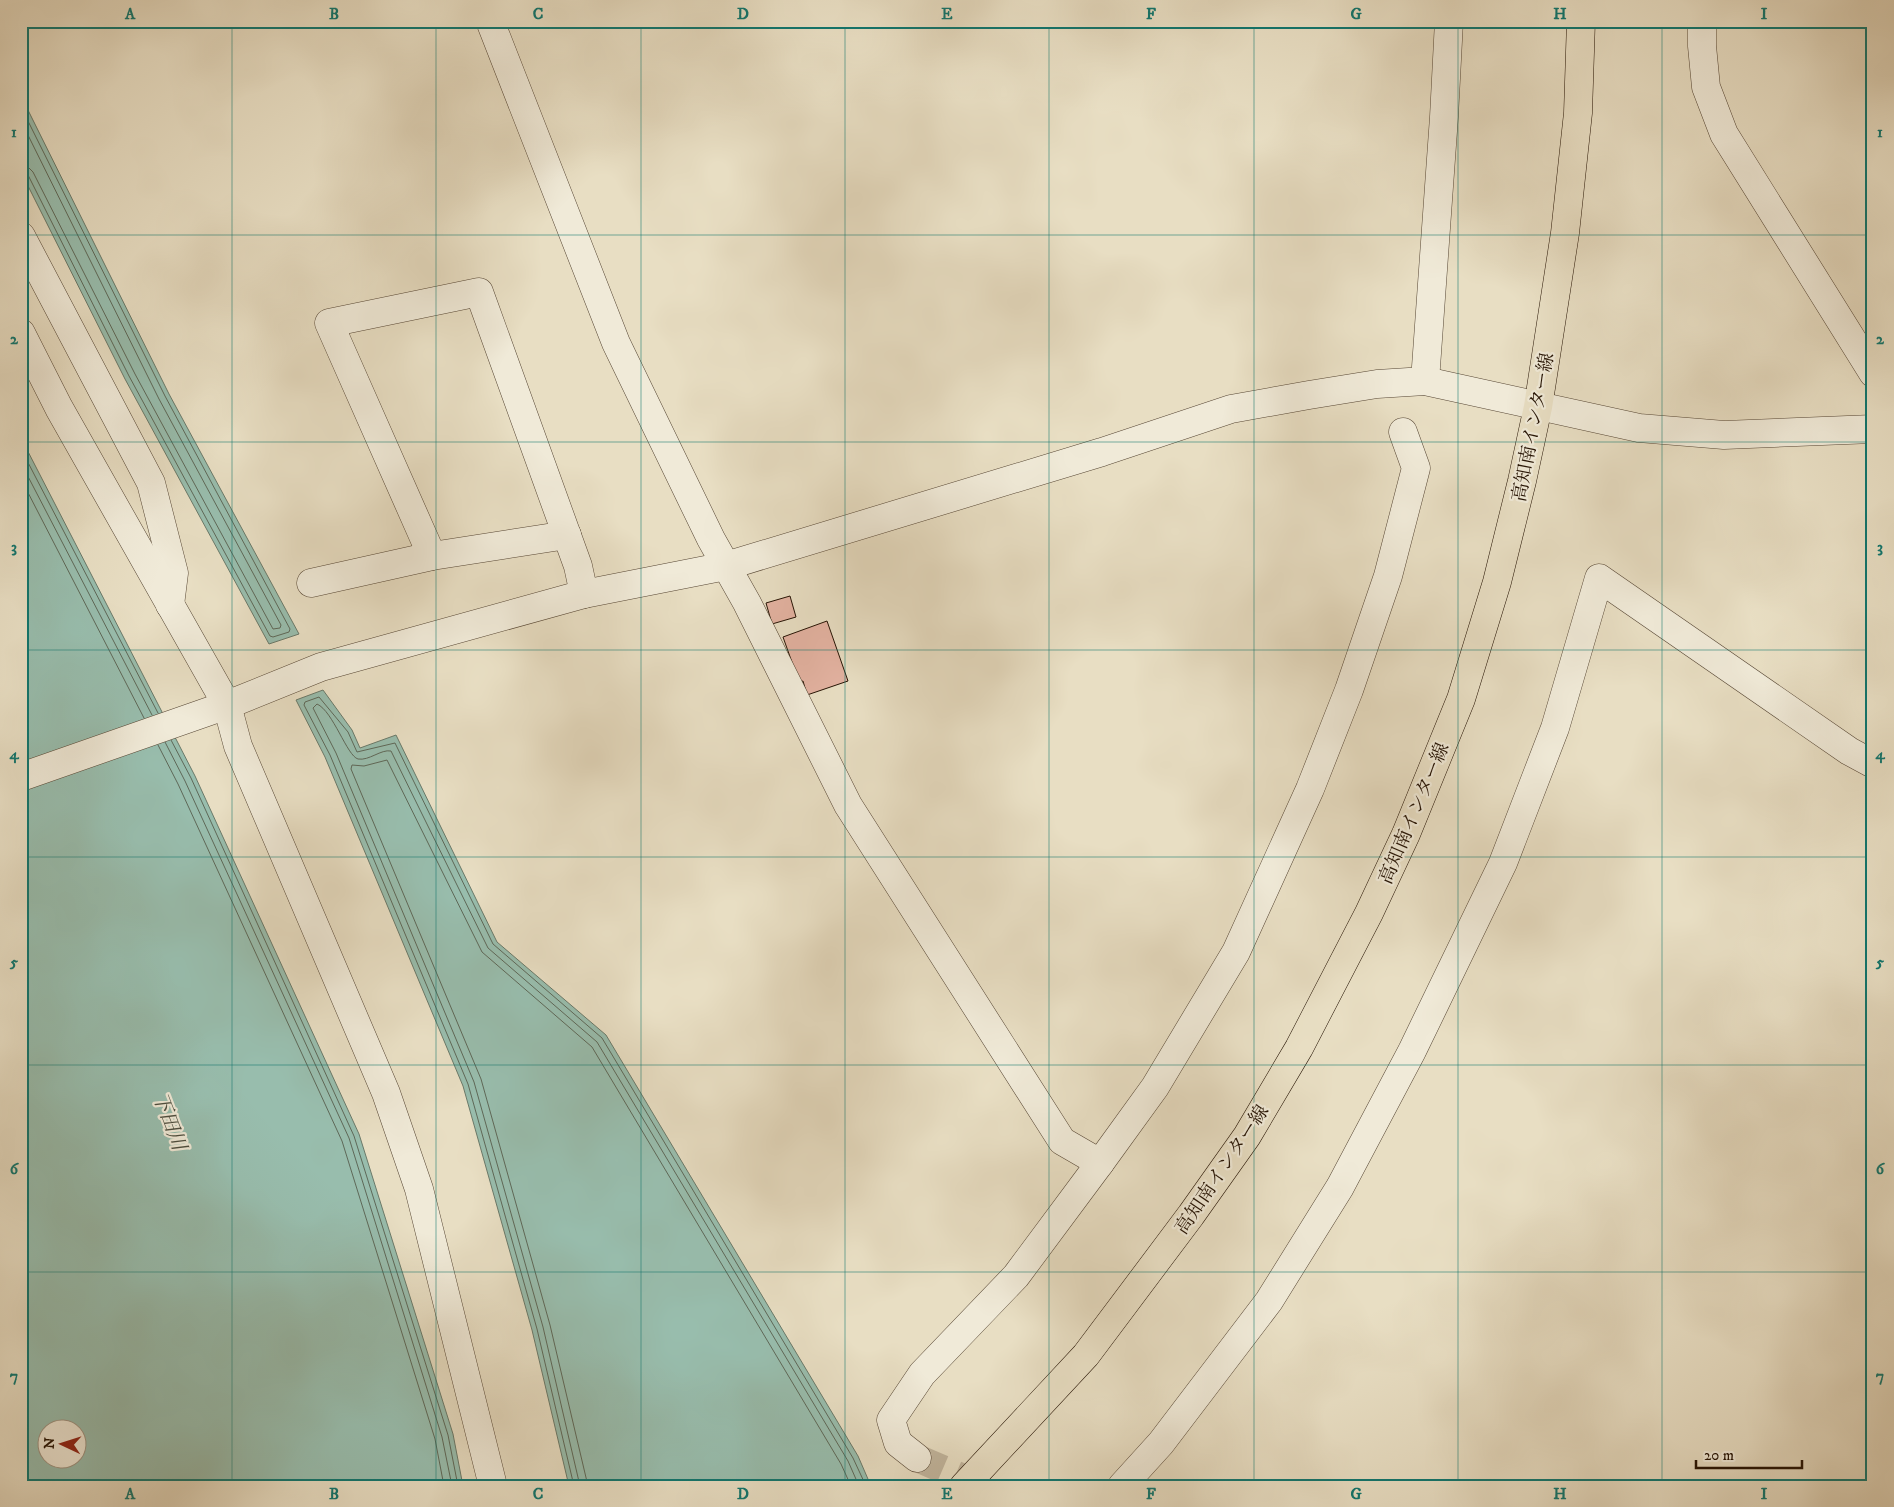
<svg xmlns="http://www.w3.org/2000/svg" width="1894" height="1507" font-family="'IM FELL DW Pica','Noto Serif JP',serif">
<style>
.water{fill:#98bdad;stroke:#6a7969;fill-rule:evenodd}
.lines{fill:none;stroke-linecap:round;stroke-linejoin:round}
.shore{stroke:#5e6858;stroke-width:1}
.building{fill:#e3b2a1;stroke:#251304}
.minor-tunnel{stroke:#c1b59d;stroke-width:28;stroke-dasharray:28 14;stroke-linecap:butt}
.minor-casing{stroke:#564634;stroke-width:29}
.major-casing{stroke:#251304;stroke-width:29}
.minor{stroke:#f0ead8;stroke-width:28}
.major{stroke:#e8dec3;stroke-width:28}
.grid{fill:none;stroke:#0f766e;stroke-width:1;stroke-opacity:0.55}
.labels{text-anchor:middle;stroke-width:4.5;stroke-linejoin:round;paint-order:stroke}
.street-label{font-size:19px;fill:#251304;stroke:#f0ead8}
.water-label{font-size:20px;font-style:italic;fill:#4d4e3f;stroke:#f0ead8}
.neatline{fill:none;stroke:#0f766e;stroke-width:2}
.grid-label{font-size:16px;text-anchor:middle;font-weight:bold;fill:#0f766e}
</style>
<rect width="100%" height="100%" fill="#e8dec3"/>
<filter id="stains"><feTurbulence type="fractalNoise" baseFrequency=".004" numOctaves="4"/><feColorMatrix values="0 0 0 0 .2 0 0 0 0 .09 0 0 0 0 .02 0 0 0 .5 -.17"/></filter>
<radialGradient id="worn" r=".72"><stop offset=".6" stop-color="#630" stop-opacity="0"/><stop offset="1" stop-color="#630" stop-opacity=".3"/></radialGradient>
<g class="water">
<polygon points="21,96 169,394 299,634 269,644 125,379 21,172"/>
<path d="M21,438L195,776L359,1134L453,1434L463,1486H21ZM48,1430H78V1460H48Z"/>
<polygon points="323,690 352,730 360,748 396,735 497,942 606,1035 858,1456 871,1486 569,1486 532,1330 463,1086 325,757 296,700"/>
</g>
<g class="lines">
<g class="shore">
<polyline points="21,107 165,396 290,629 289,632 273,637 270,636 129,376 28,175 21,172"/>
<polyline points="21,121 159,399 281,625 280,628 273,629 135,374 33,172 28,167 21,165"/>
<polyline points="21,449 158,713"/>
<polyline points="21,463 152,715"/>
<polyline points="21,479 144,718"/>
<polyline points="171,740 191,778 354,1136 448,1435 458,1486"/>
<polyline points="165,742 185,781 349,1138 442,1437 452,1486"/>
<polyline points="158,745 178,784 342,1141 435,1439 444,1486"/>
<polyline points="574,1486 537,1329 468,1084 330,755 304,705 305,702 319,697 348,732 357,752 395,743 493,944 602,1038 853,1458 866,1486"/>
<path d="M580,1486L543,1327L474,1082L336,753L313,708L317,704C333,711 347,756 358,759C369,761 381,749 391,751L488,948L597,1042L848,1461L859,1486"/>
<polyline points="588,1486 550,1325 481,1079 351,769 352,765 364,766 387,760 482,952 592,1047 841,1464 851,1486"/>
</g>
</g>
<g class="building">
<polygon points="790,596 796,617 772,624 766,603"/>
<polygon points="827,621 848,681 807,695 803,681 799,682 783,637"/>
</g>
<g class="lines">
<polyline class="minor-tunnel" points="917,1458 982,1486"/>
<defs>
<g id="minor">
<polyline points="490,21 616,343 711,539 747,603 848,805 1062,1141 1100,1163"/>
<polyline points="1702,21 1702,46 1706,87 1724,134 1873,373"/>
<polyline points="21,236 151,483 174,573 170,605"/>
<polyline points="21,333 59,408 227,705 238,746 386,1093 419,1189 493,1486"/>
<polyline points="1425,381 1444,117 1449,21"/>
<polyline points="432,556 329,323 479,292 578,566 584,594"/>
<polyline points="311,583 432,556 567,535"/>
<polyline points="21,777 227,705 321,667 584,594 726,566 1102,452 1231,409 1309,395 1377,384 1425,381 1639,428 1724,435 1873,429"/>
<polyline points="917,1458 898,1443 891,1420 922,1374 1016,1276 1100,1163 1155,1087 1236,952 1310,789 1349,690 1388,576 1416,468 1403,432"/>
<polyline points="1122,1486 1161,1443 1269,1301 1340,1187 1412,1051 1503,863 1555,728 1599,578 1849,751 1873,764"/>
</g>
<polyline id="major" points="964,1486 1086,1355 1191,1215 1247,1136 1299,1048 1369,913 1406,834 1461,699 1497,582 1522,481 1538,407 1565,233 1578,113 1581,21"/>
</defs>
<use href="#minor" class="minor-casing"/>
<use href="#major" class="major-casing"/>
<use href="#minor" class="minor"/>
<use href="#major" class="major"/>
</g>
<path class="grid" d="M232,21V1486M436,21V1486M641,21V1486M845,21V1486M1049,21V1486M1254,21V1486M1458,21V1486M1662,21V1486M21,235H1873M21,442H1873M21,650H1873M21,857H1873M21,1065H1873M21,1272H1873"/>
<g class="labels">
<g class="street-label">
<text transform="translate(1532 427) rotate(-79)" y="7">高知南インター線</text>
<text transform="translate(1413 813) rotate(-67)" y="7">高知南インター線</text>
<text transform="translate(1221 1169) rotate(-56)" y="7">高知南インター線</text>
</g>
<g class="water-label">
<text transform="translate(170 1121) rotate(69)" y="7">下田川</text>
</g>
</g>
<rect width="1894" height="1507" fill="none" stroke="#e8dec3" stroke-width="55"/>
<g transform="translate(62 1444) rotate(274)"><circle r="24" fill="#f0ead8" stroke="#9f9483"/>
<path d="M0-4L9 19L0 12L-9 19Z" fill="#8f2418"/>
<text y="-8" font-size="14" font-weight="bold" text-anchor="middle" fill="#251304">N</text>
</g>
<path d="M1696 1460v8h106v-8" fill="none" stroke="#251304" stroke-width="2.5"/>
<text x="1704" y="1460" font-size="15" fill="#251304" stroke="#f0ead8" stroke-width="4" paint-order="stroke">20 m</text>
<rect x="28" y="28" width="1838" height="1452" class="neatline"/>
<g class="grid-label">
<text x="130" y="19">A</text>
<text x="334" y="19">B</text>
<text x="538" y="19">C</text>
<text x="743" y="19">D</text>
<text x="947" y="19">E</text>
<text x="1151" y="19">F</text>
<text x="1356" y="19">G</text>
<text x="1560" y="19">H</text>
<text x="1764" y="19">I</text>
<text x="14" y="137">1</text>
<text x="1880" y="137">1</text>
<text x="14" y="344">2</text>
<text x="1880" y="344">2</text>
<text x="14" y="552">3</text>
<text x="1880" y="552">3</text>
<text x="14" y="759">4</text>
<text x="1880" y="759">4</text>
<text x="14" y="967">5</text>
<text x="1880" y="967">5</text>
<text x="14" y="1174">6</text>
<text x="1880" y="1174">6</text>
<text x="14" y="1381">7</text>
<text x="1880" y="1381">7</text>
<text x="130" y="1499">A</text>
<text x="334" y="1499">B</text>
<text x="538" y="1499">C</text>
<text x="743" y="1499">D</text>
<text x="947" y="1499">E</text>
<text x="1151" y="1499">F</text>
<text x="1356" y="1499">G</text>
<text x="1560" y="1499">H</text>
<text x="1764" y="1499">I</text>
</g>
<rect width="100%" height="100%" filter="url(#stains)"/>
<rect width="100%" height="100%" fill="url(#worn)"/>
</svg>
